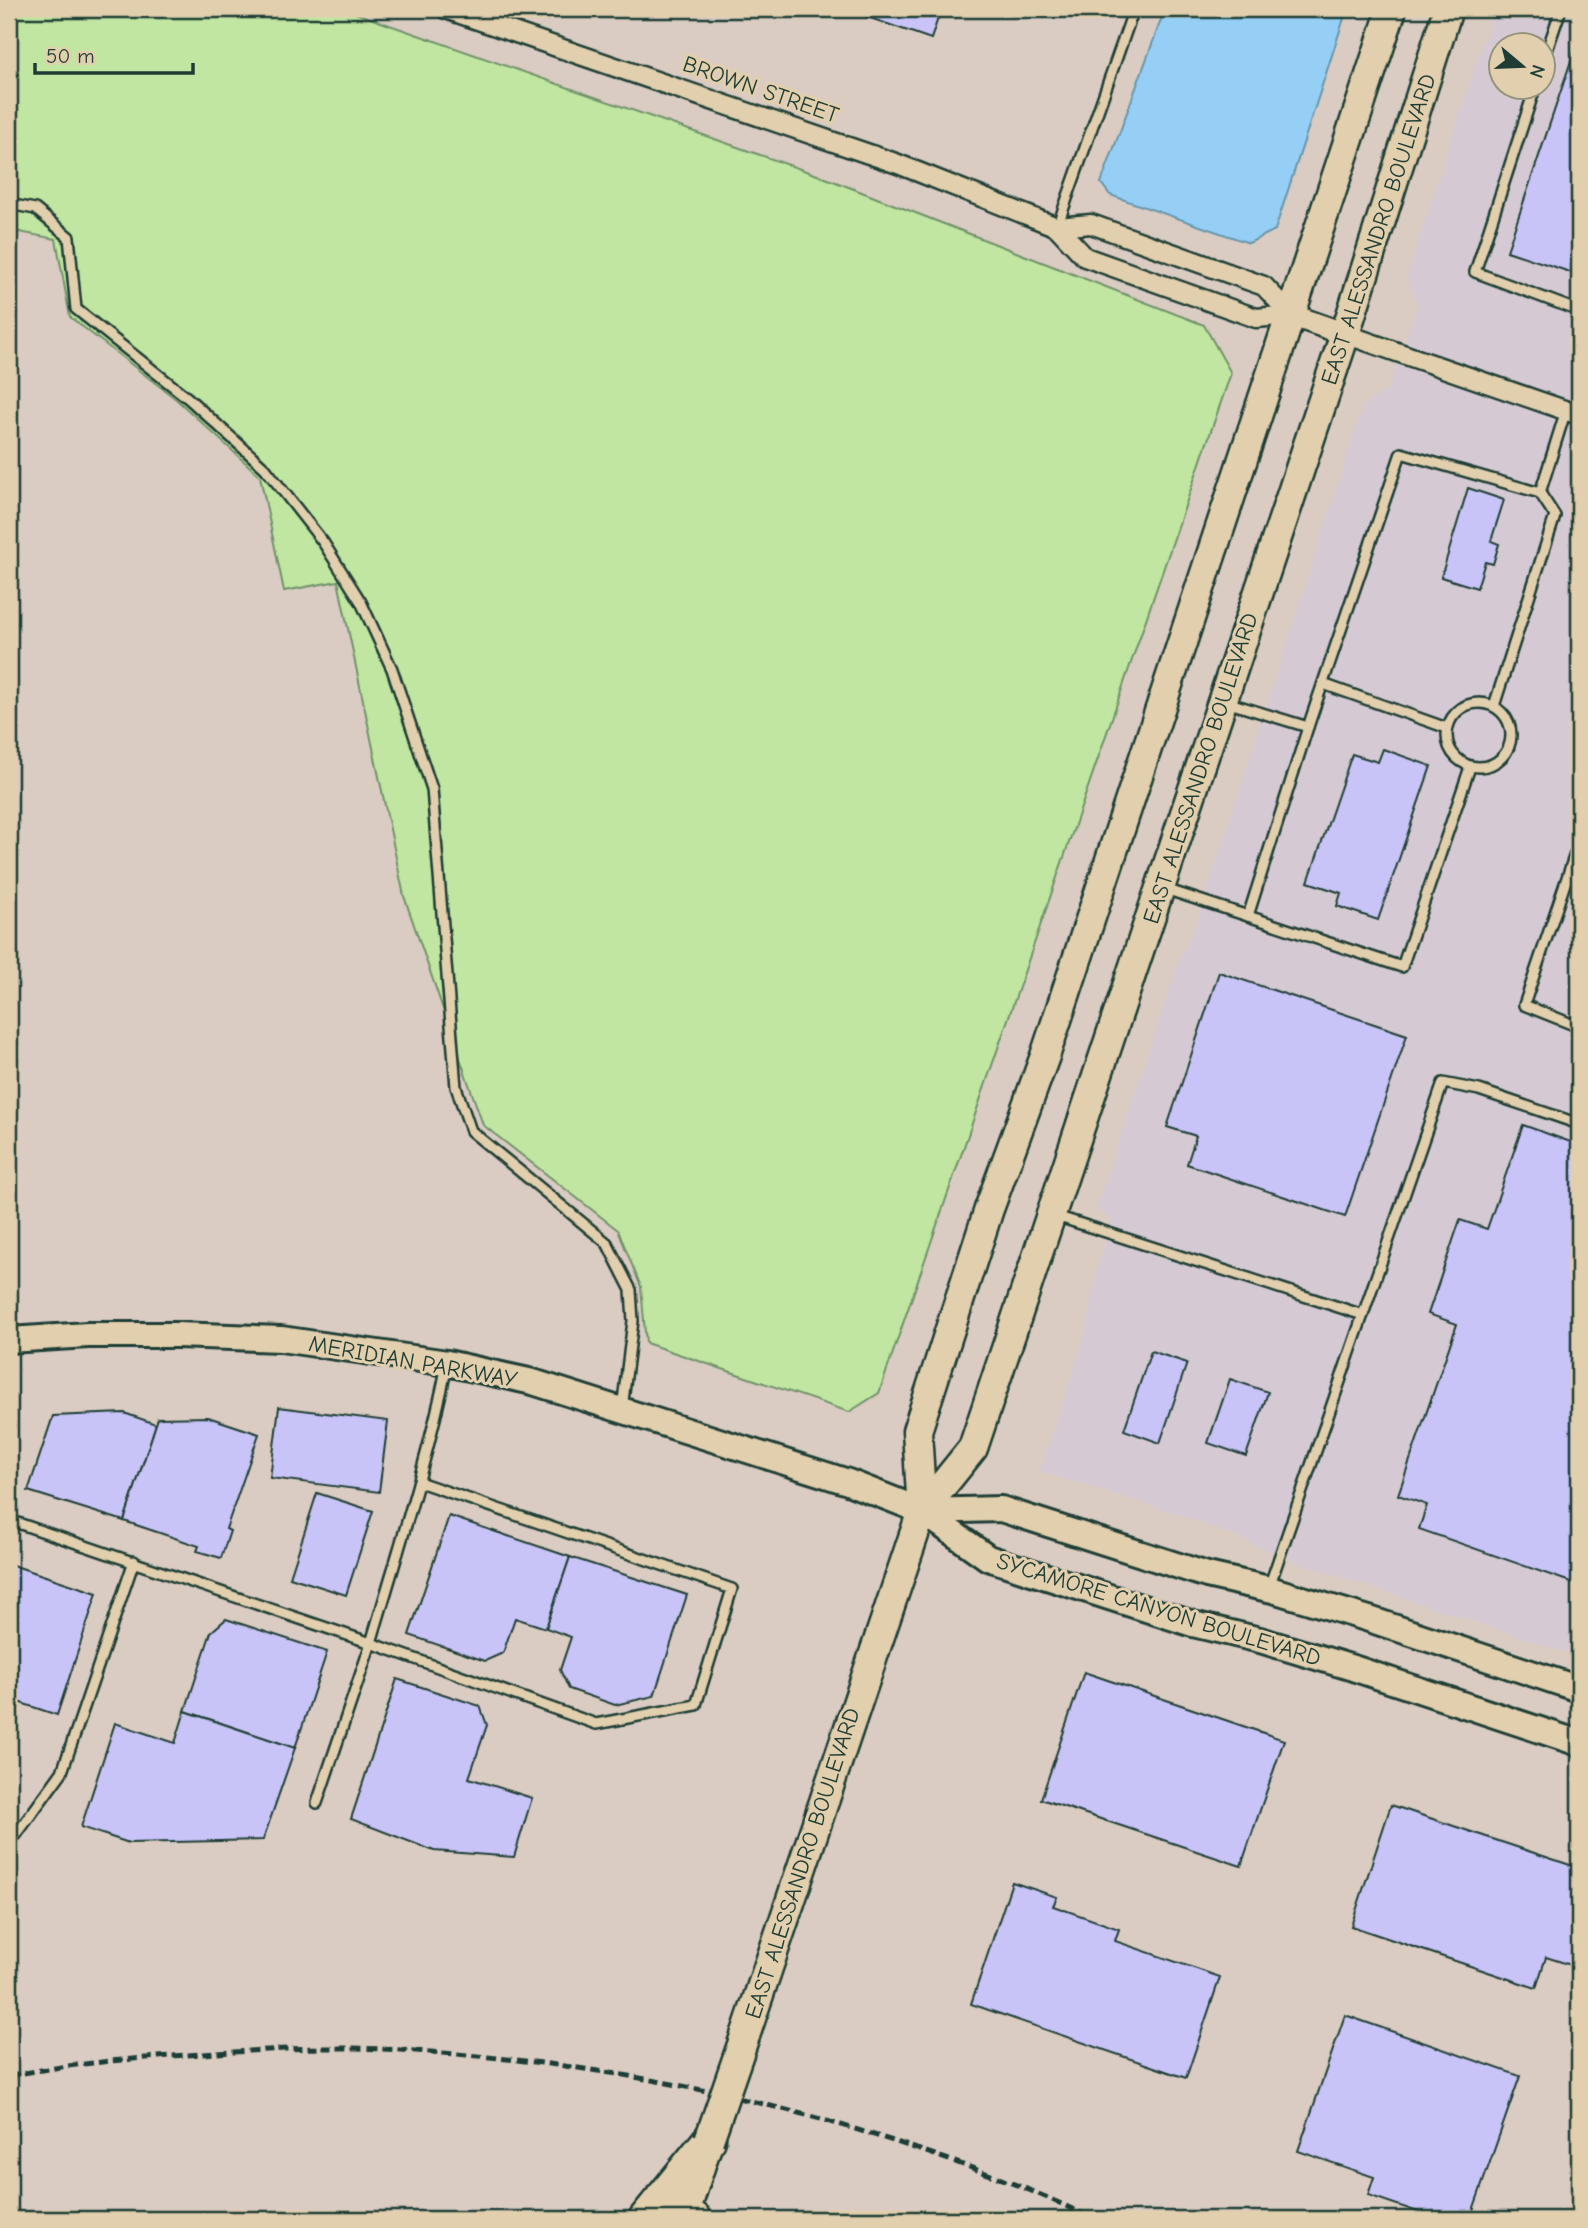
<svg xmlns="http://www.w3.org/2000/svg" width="1588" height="2228" font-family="'Comic Neue',sans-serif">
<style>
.built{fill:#d5cad3;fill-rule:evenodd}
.green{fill:#c0e6a1;stroke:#70926a;stroke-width:2}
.water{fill:#96cff6;stroke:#6695a8;stroke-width:2}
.building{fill:#c8c4f7;stroke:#1f3d34;stroke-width:2}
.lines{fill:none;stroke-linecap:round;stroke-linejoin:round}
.service-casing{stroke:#1f3d34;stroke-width:14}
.minor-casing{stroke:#1f3d34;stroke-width:23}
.tertiary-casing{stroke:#1f3d34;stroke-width:26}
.secondary-casing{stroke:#1f3d34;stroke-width:30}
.primary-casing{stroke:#1f3d34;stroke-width:33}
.motorway-casing{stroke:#1f3d34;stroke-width:37}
.service{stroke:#e2cfad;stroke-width:9}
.minor{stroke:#e2cfad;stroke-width:18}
.tertiary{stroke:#e2cfad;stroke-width:21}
.secondary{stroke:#e2cfad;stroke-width:24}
.primary{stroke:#e2cfad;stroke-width:28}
.motorway{stroke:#e2cfad;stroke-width:32}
.rail{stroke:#1f3d34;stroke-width:5;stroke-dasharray:10 5;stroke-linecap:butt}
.primary-bridge-casing{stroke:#1f3d34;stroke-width:33;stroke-linecap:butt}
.primary-bridge{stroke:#e2cfad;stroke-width:28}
.labels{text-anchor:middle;stroke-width:6;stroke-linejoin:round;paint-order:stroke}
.street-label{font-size:23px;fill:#1f3d34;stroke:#e2cfad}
</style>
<rect width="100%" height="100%" fill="#daccc3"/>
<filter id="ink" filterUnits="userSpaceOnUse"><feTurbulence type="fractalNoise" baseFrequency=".0143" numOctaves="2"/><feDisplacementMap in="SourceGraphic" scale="14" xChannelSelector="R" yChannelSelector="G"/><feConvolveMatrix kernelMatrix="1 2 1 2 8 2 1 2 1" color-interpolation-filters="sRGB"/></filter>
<g filter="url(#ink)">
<path class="built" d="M1494,9H1579V1657L1297,1562L1181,1515L1040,1471L1086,1333L1097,1269L1113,1220L1096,1209L1181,956L1196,926L1364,404L1388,390L1418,304L1407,277ZM1500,46H1542V88H1500Z"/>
<polygon class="green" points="9,9 344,9 823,177 1204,325 1231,373 879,1393 849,1412 646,1343 641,1287 618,1230 483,1125 404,896 338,581 284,591 260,476 176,399 70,317 56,239 9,230"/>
<polygon class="water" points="1165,9 1347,9 1275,230 1249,243 1110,195 1101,183"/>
<g class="building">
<polygon points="844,9 941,9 931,39"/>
<polygon points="1579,37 1579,275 1507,251"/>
<polygon points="1468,488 1504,500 1491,541 1499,544 1493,564 1485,562 1477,588 1441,577"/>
<polygon points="1383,749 1431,766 1378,920 1337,906 1341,893 1308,882 1352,754 1378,762"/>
<polygon points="1219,972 1407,1035 1345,1217 1187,1164 1196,1136 1167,1127"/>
<polygon points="1523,1125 1579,1145 1579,1585 1419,1529 1427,1505 1398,1495 1457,1324 1428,1314 1460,1220 1487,1229"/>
<polygon points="1151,1351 1187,1363 1160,1443 1124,1430"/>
<polygon points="1230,1379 1268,1392 1246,1456 1208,1443"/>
<polygon points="279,1407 388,1421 379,1492 270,1478"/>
<polygon points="124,1413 156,1424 124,1521 28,1491 53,1416"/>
<polygon points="208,1417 259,1434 226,1529 230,1531 221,1558 197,1551 199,1546 124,1521 158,1418"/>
<polygon points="317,1493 373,1511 346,1595 290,1577"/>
<polygon points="449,1516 570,1557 546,1628 515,1618 503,1653 485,1661 409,1635"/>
<polygon points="570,1557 687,1595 654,1696 615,1705 569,1689 560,1670 571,1637 546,1628"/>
<polygon points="9,1564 97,1593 57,1715 9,1699"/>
<polygon points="226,1619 327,1652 295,1748 185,1711 211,1632"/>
<polygon points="1084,1672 1284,1740 1241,1866 1041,1799"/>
<polygon points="397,1679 480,1706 487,1725 469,1778 532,1798 514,1857 434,1851 351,1819"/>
<polygon points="185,1711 295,1748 263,1840 129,1843 81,1827 115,1723 175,1743"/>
<polygon points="1391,1805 1579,1868 1579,1952 1574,1966 1546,1957 1536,1988 1351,1926"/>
<polygon points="1012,1882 1057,1897 1053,1906 1119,1929 1115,1941 1220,1977 1186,2078 971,2004"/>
<polygon points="1345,2015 1520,2076 1470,2219 1438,2219 1368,2195 1374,2177 1298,2151"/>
</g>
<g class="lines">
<defs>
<g id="service">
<polyline points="1542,65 1561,9"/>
<polyline points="1535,88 1475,272 1579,311"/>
<polyline points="9,204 35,209 69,237 76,309 189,399 265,468 323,542 361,602 392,669 432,789 456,1087 471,1131 607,1243 631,1290 633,1321 622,1409"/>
<polyline points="1057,227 1134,9"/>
<polyline points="1323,684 1447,728"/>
<polyline points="1226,702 1308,727 1401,453 1540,493 1566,410"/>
<circle cx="1479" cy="735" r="32"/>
<polyline points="1494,706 1555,516 1540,493"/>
<polyline points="1579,842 1524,1005 1579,1027"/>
<polyline points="1162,888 1248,916 1308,727"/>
<polyline points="1248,916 1402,967 1470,767"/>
<polyline points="1056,1216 1363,1315"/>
<path d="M9,1517V1520L371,1643C398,1551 428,1459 447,1365"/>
<polyline points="1269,1587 1443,1083 1479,1090 1579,1124"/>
<polyline points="317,1803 371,1643 596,1724 696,1705 732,1589 419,1482"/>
<polyline points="9,1839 16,1835 62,1772 134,1561"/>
</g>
<g id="minor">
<polyline points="446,9 898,164 1057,227 1091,224 1264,286 1291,315"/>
<polyline points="1057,227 1085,257 1256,318 1291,315"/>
<polyline points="1345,334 1579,415"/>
</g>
<polyline id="tertiary" points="1291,315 1345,334"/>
<g id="secondary">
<polyline points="9,1340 88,1335 177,1335 281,1339 447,1363 533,1382 848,1482 922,1511 988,1558 1193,1624 1260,1640 1353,1668 1579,1743"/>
<polyline points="922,1511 1001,1509 1207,1575 1273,1590 1369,1619 1579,1689"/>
</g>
<g id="primary">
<polyline points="922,1511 917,1431 989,1209 1045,1056 1392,9"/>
<polyline points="745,2036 922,1511 973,1448 1345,334 1448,9"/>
<polyline points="683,2219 707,2146"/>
</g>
<g id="motorway">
<polyline points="684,2215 695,2219"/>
<polyline points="645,2219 709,2140"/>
</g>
</defs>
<use href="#service" class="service-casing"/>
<use href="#minor" class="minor-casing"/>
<use href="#tertiary" class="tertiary-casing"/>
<use href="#secondary" class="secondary-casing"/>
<use href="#primary" class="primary-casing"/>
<use href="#motorway" class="motorway-casing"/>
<use href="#service" class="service"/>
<use href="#minor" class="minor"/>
<use href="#tertiary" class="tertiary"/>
<use href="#secondary" class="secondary"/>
<use href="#primary" class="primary"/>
<use href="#motorway" class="motorway"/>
<path class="rail" d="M9,2076C72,2063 138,2058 203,2054C262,2050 322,2046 381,2049C564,2058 744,2090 917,2149C977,2169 1037,2191 1093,2219"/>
<defs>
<polyline id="primary-bridge" points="709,2140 745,2036"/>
</defs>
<use href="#primary-bridge" class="primary-bridge-casing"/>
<use href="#primary-bridge" class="primary-bridge"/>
</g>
</g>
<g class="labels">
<g class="street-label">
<text transform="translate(761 89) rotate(19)" y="8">BROWN STREET</text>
<text transform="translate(1378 229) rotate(-72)" y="8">EAST ALESSANDRO BOULEVARD</text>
<text transform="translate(1200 768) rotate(-72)" y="8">EAST ALESSANDRO BOULEVARD</text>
<text transform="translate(413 1361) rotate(10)" y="8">MERIDIAN PARKWAY</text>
<text transform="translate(1159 1609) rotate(17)" y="8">SYCAMORE CANYON BOULEVARD</text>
<text transform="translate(802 1863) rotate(-72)" y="8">EAST ALESSANDRO BOULEVARD</text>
</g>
</g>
<rect width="1588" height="2228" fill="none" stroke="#e2cfad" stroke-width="35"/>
<rect x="18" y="18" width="1553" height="2193" fill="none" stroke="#1f3d34" stroke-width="2.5" filter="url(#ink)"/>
<g transform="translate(1522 66) rotate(109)"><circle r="33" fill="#e2cfad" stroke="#94957d" stroke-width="2"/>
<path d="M0-5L12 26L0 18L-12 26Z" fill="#1f3d34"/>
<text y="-10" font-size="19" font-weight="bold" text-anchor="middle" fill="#1f3d34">N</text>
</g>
<path d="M35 63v10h158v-10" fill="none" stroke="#1f3d34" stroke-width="3.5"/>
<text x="46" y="63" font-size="21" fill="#1f3d34" stroke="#e2cfad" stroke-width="5" paint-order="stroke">50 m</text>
</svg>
